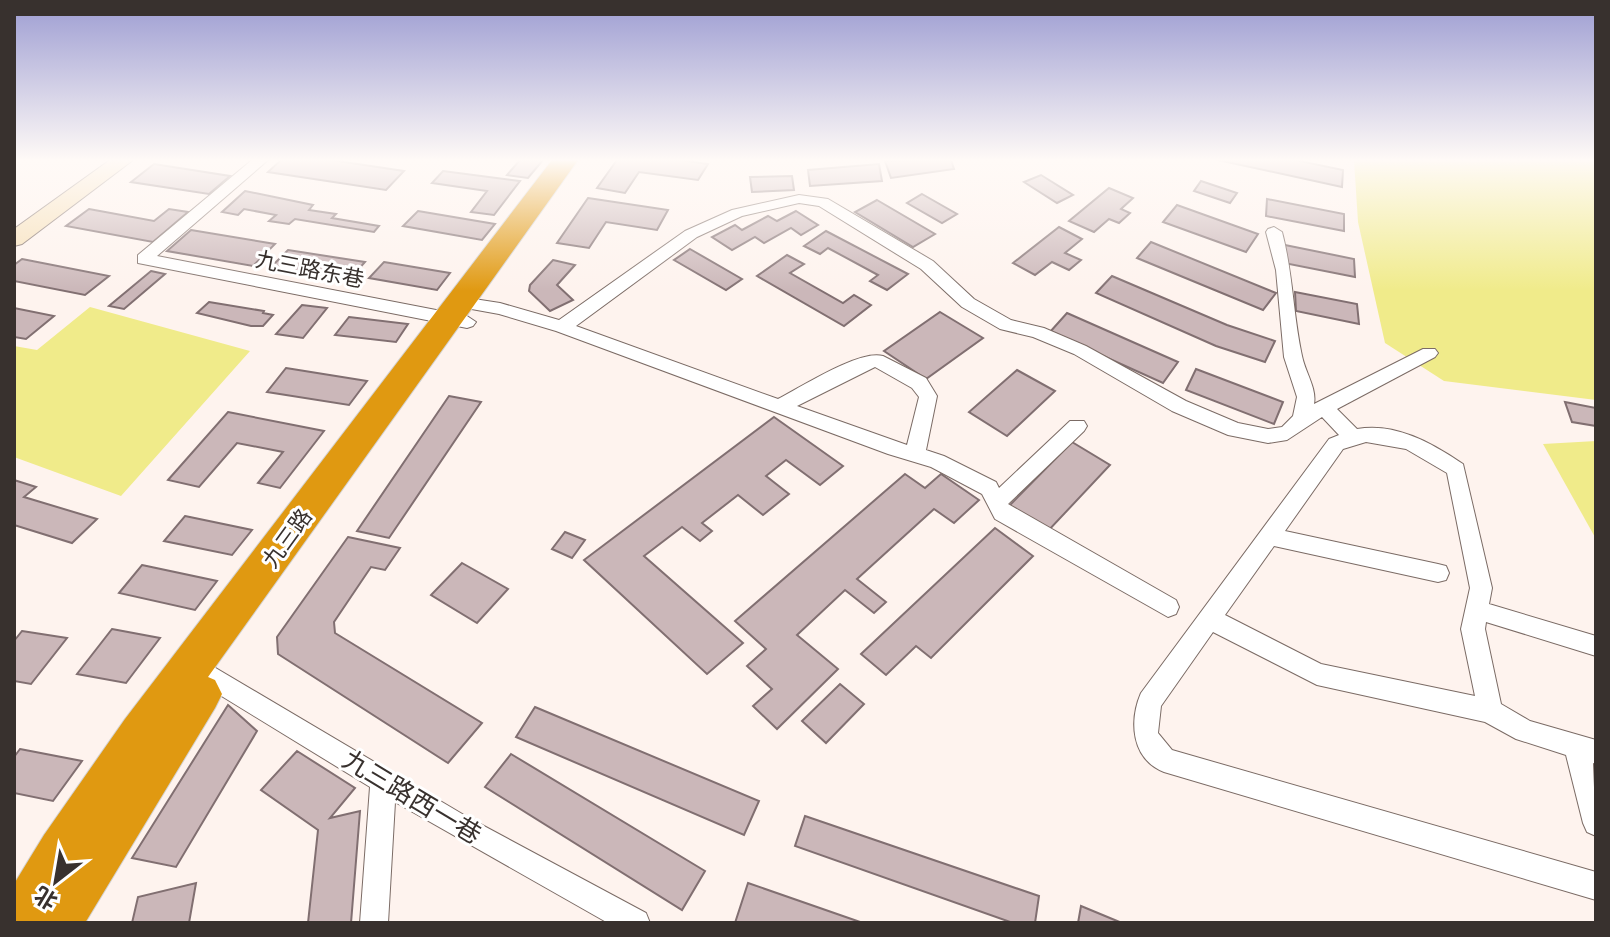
<svg xmlns="http://www.w3.org/2000/svg" width="1610" height="937" font-family="'Public Sans','Noto Sans SC',sans-serif">
<style>
.green{fill:#f0eb8a}
.building{fill:#cbb7b9;stroke:#816f71;stroke-width:2}
.lines{fill:none;stroke-linecap:round;stroke-linejoin:round}
.street-casing{stroke:#7b6b65;stroke-width:2}
.secondary-casing{stroke:#7b6b65;stroke-width:2}
.highway-casing{stroke:#d3d2d1;stroke-width:2}
.street{fill:#fff;fill-rule:evenodd}
.secondary{fill:#f6e0b8;fill-rule:evenodd}
.highway{fill:#e09911;fill-rule:evenodd}
.labels{text-anchor:middle;stroke-width:6;stroke-linejoin:round;paint-order:stroke}
.street-label{font-size:22px;fill:#38312e;stroke:#fff}
.near-street-label{font-size:26px;fill:#38312e;stroke:#fff}
</style>
<rect width="100%" height="100%" fill="#fef3ee"/>
<g class="green">
<polygon points="1354,160 1596,160 1596,400 1444,381 1385,343 1358,222"/>
<polygon points="90,307 250,351 121,496 14,457 14,346 37,350"/>
<polygon points="1596,441 1596,539 1543,444"/>
</g>
<g class="building">
<polygon points="281,160 331,160 404,171 386,190 268,172"/>
<polygon points="520,160 543,160 528,178 507,175"/>
<polygon points="617,160 680,160 708,164 698,180 639,172 625,193 597,188"/>
<polygon points="951,160 954,169 891,178 885,161"/>
<polygon points="1218,160 1295,160 1343,170 1342,187"/>
<polygon points="154,164 230,176 209,194 131,182"/>
<polygon points="879,164 882,181 810,186 808,170"/>
<polygon points="443,171 520,181 494,215 471,212 487,191 432,183"/>
<polygon points="1041,175 1073,195 1057,203 1024,182"/>
<polygon points="792,176 794,190 752,192 750,177"/>
<polygon points="1201,181 1237,193 1230,203 1194,191"/>
<polygon points="1109,188 1133,198 1121,209 1130,213 1119,223 1109,219 1094,232 1069,221"/>
<polygon points="245,191 313,205 309,210 336,214 332,218 379,226 374,232 295,219 289,224 269,221 276,215 244,209 238,215 222,212"/>
<polygon points="922,194 957,214 942,223 907,203"/>
<polygon points="588,198 668,210 657,230 606,222 589,248 557,243"/>
<polygon points="1267,199 1344,214 1344,231 1266,216"/>
<polygon points="877,200 935,234 913,247 855,212"/>
<polygon points="1177,205 1258,234 1246,252 1163,222"/>
<polygon points="89,209 154,221 169,209 188,212 153,242 66,226"/>
<polygon points="418,211 495,224 482,240 403,226"/>
<polygon points="796,211 818,225 801,235 791,228 764,243 755,237 732,250 712,237 735,225 742,230 768,216 777,221"/>
<polygon points="1059,227 1082,239 1065,253 1081,260 1069,270 1052,262 1035,275 1013,263"/>
<polygon points="191,230 275,244 253,266 167,251"/>
<polygon points="826,231 908,274 887,290 870,281 878,275 828,248 820,254 804,246"/>
<polygon points="1151,242 1276,293 1263,310 1137,258"/>
<polygon points="1285,245 1354,259 1355,277 1284,263"/>
<polygon points="690,249 742,279 726,290 674,260"/>
<polygon points="288,250 365,262 348,281 270,268"/>
<polygon points="787,255 804,264 790,273 843,303 854,295 871,305 844,326 757,276"/>
<polygon points="22,259 109,276 85,295 14,281 14,265"/>
<polygon points="553,260 575,265 557,285 573,300 550,311 529,291 530,285"/>
<polygon points="384,262 450,273 437,290 369,278"/>
<polygon points="151,271 165,274 124,309 109,306"/>
<polygon points="1112,276 1227,325 1275,341 1265,362 1216,346 1096,293"/>
<polygon points="1295,292 1357,304 1359,324 1296,311"/>
<polygon points="209,302 264,311 263,313 273,315 263,326 251,326 197,313"/>
<polygon points="302,305 327,308 303,338 276,334"/>
<polygon points="14,308 54,316 26,339 14,337"/>
<polygon points="940,312 983,338 926,379 884,351"/>
<polygon points="1067,313 1178,362 1163,383 1050,332"/>
<polygon points="349,317 408,324 396,342 335,335"/>
<polygon points="286,368 367,381 349,405 267,392"/>
<polygon points="1196,369 1283,402 1274,424 1186,390"/>
<polygon points="1017,370 1055,391 1007,436 969,412"/>
<polygon points="449,396 481,402 389,538 357,531"/>
<polygon points="1565,402 1596,408 1596,426 1572,422"/>
<polygon points="228,412 324,431 280,488 258,483 283,452 237,443 199,487 168,480"/>
<polygon points="774,417 843,466 820,485 786,460 766,476 789,494 763,515 738,495 702,523 712,531 700,541 682,527 644,556 743,643 707,674 584,560"/>
<polygon points="1072,442 1110,465 1047,532 1008,507"/>
<polygon points="905,474 925,488 941,474 979,500 954,523 934,509 857,579 886,602 874,613 845,590 797,635 838,669 777,729 753,706 772,689 747,666 766,649 735,621"/>
<polygon points="14,480 36,487 24,497 97,519 72,543 14,525"/>
<polygon points="185,516 252,530 232,555 164,541"/>
<polygon points="995,528 1033,556 931,658 916,646 886,675 861,654"/>
<polygon points="565,532 585,540 572,558 552,549"/>
<polygon points="348,537 400,548 385,570 371,567 334,622 335,633 482,723 448,763 278,654 277,637"/>
<polygon points="462,563 508,589 477,623 431,595"/>
<polygon points="142,565 217,581 195,610 119,593"/>
<polygon points="112,629 160,638 126,683 77,674"/>
<polygon points="22,631 67,638 31,684 14,681 14,641"/>
<polygon points="840,684 864,704 826,743 802,721"/>
<polygon points="228,705 257,731 176,867 132,858"/>
<polygon points="535,707 759,801 744,835 516,737"/>
<polygon points="20,749 82,761 53,801 14,793 14,757"/>
<polygon points="297,751 355,788 330,818 360,811 351,923 308,923 318,830 261,790"/>
<polygon points="511,754 705,871 682,910 485,787"/>
<polygon points="805,816 1039,896 1035,923 1013,923 795,846"/>
<polygon points="196,883 189,923 132,923 138,897"/>
<polygon points="748,883 863,923 735,923"/>
<polygon points="1081,906 1122,923 1078,923"/>
</g>
<g class="lines">
<defs>
<g id="street">
<polygon points="252,160 268,160 157,256 467,316 476,322 473,326 467,328 138,263 138,255"/>
<path d="M799,195L828,199L933,261L974,299L1011,320L1044,328L1086,346L1186,401L1238,423L1268,429L1282,427L1293,416L1297,397L1284,357L1276,270L1266,232L1268,229L1274,227L1282,232C1293,273 1293,315 1302,356C1305,372 1317,388 1314,404L1423,349H1435L1438,353L1435,357L1337,409L1357,429C1395,422 1432,443 1463,464L1492,588L1489,604L1596,636V656L1486,622L1485,629L1501,704L1530,721L1596,740V764L1593,763L1596,836L1587,832L1583,823L1566,755L1516,739L1485,722L1317,685L1213,632L1161,706L1158,733L1172,750L1596,872V900L1164,772C1131,759 1129,721 1141,693L1329,439L1339,435L1322,417L1287,440L1268,443L1228,435L1172,411L1074,354L1033,337L1000,329L962,307L921,269L819,206L799,203L742,216L697,237L576,326L778,399C801,387 860,349 883,356L926,378L937,396L926,450L944,456L996,482L999,488L1070,421H1084L1087,426L1084,431L1008,504L1176,600L1179,607L1176,614L1168,617L995,519L982,494L931,467L888,454L556,331L499,314L455,306L453,302L461,297L500,303L559,320L685,231L732,210ZM875,367L912,388L919,397L907,445L797,406ZM1366,442L1406,449L1447,473L1470,588L1461,629L1475,696L1321,664L1225,615L1274,546L1438,582L1446,580L1449,573L1446,566L1438,564L1285,531L1343,449Z"/>
<polygon points="192,654 469,818 646,913 650,923 608,923 395,802 388,923 360,923 370,787 184,673 180,665 184,657"/>
</g>
<polygon id="secondary" points="110,160 133,160 22,244 14,246 14,229"/>
<polygon id="highway" points="552,160 578,160 208,677 215,680 222,694 215,708 85,923 14,923 14,884 44,835 125,719"/>
</defs>
<use href="#street" class="street-casing"/>
<use href="#secondary" class="secondary-casing"/>
<use href="#highway" class="highway-casing"/>
<use href="#street" class="street"/>
<use href="#secondary" class="secondary"/>
<use href="#highway" class="highway"/>
</g>
<linearGradient id="sky" x2="0" y2="1"><stop stop-color="#9d9dd2"/><stop offset="0.55" stop-color="#fffaf7"/><stop offset="1" stop-color="#fffaf7" stop-opacity="0"/></linearGradient>
<rect width="1610" height="291" fill="url(#sky)"/>
<g class="labels">
<g class="street-label">
<text transform="translate(310 269) rotate(11)" y="8">九三路东巷</text>
<text transform="translate(287 538) rotate(-54)" y="8">九三路</text>
</g>
<g class="near-street-label">
<text transform="translate(412 797) rotate(31)" y="9">九三路西一巷</text>
</g>
</g>
<rect width="1610" height="937" fill="none" stroke="#38312e" stroke-width="32"/>
<g transform="translate(56 881) rotate(211)" stroke="#ffffff" stroke-width="6" paint-order="stroke">
<path d="M0-6L14 30L0 20L-14 30Z" fill="#38312e"/>
<text y="-12" font-size="22" font-weight="bold" text-anchor="middle" fill="#38312e">北</text>
</g>
</svg>
